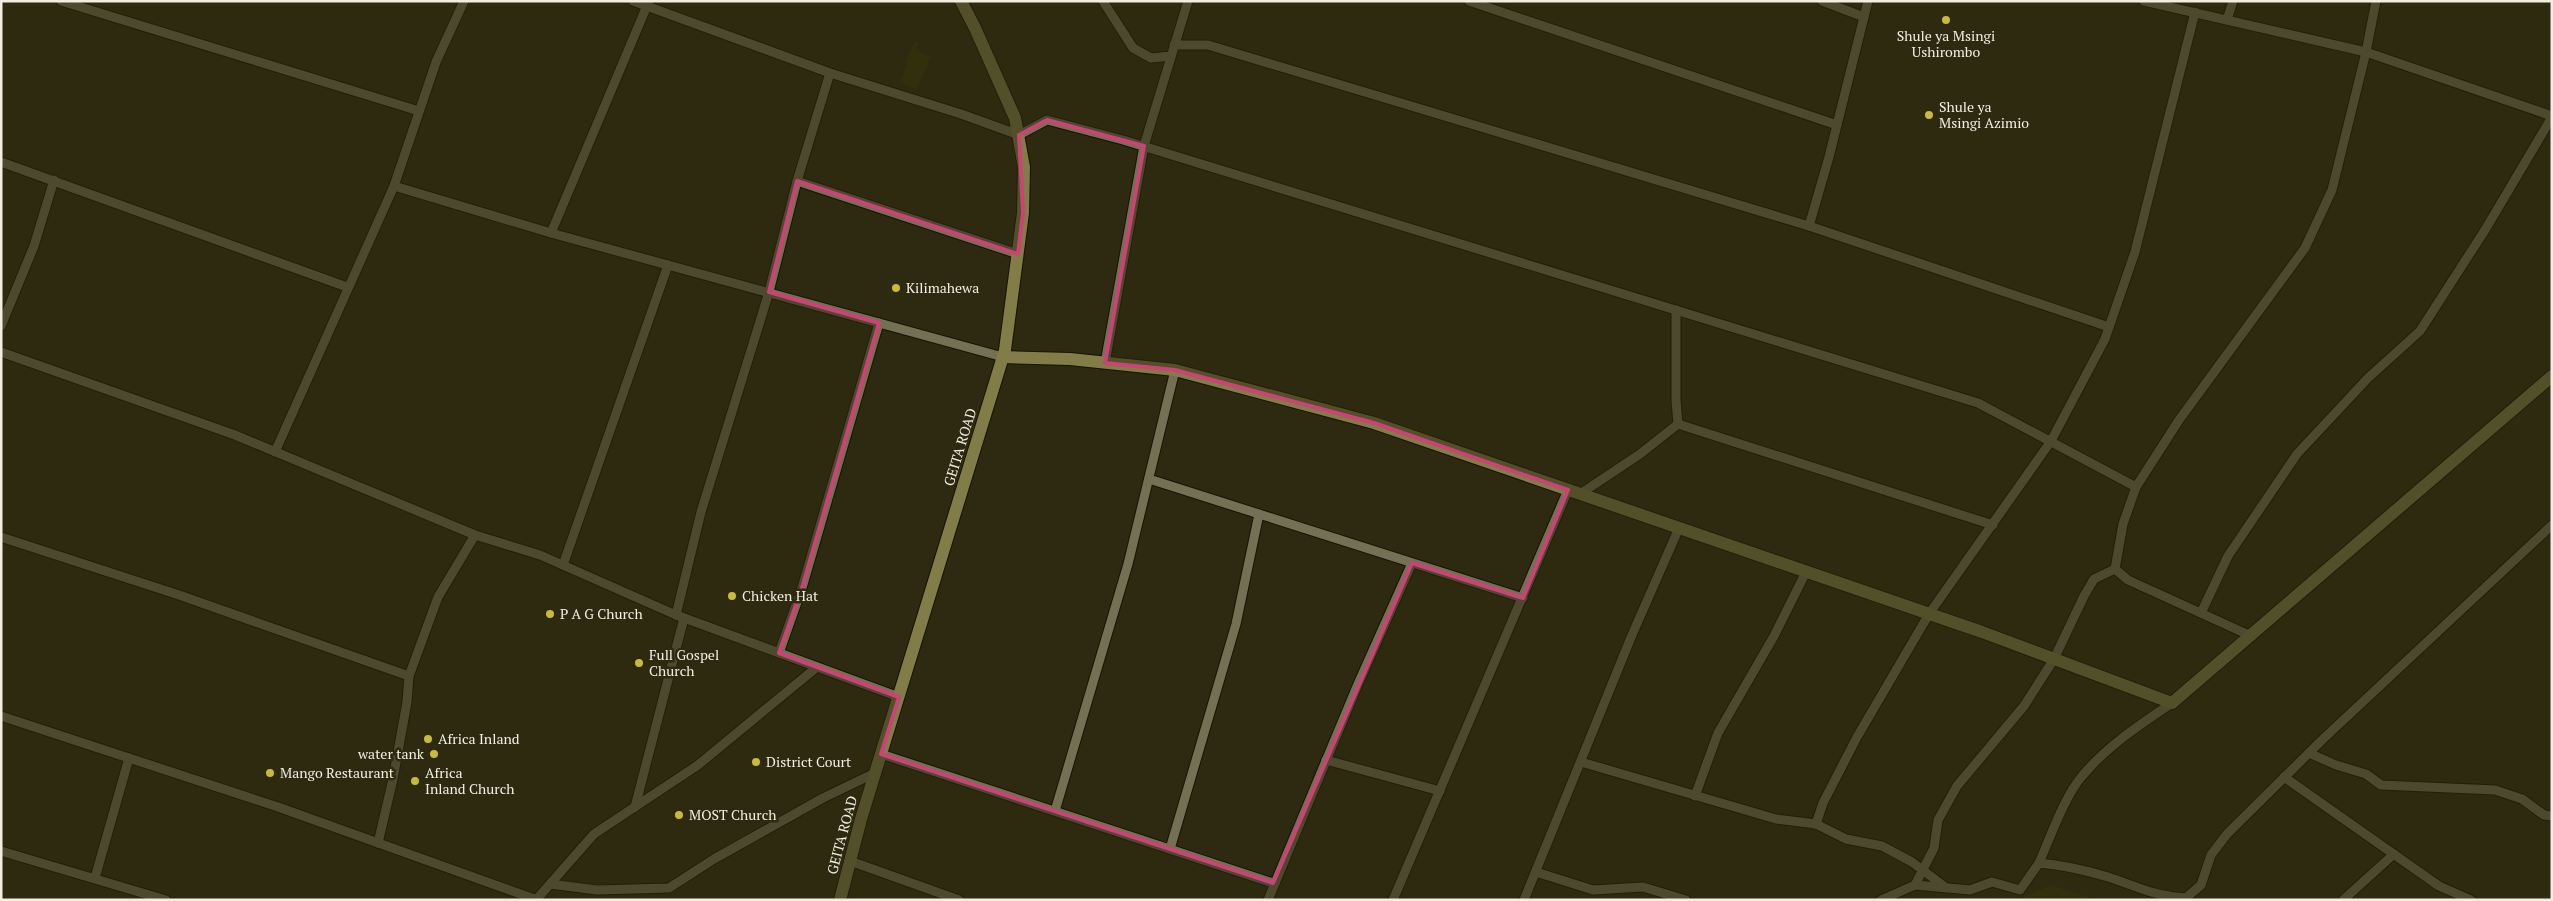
<svg xmlns="http://www.w3.org/2000/svg" width="2553" height="901" font-family="'PT Serif',serif">
<style>
.green{fill:#3a3509}
.lines{fill:none;stroke-linecap:round;stroke-linejoin:round}
.street-casing{stroke:#161300;stroke-width:11}
.secondary-casing{stroke:#161300;stroke-width:14}
.street{stroke:#737054;stroke-width:9}
.secondary{stroke:#827c48;stroke-width:12}
.marked{fill:none;stroke:#cb4376;stroke-width:4;stroke-linejoin:round}
.poi-dot{fill:#c9ba3a;stroke:#2d2a11;stroke-width:2}
.labels{text-anchor:middle;stroke-width:5;stroke-linejoin:round;paint-order:stroke}
.poi-label{font-size:14px;fill:#f1efe0;stroke:#2d2a11;text-anchor:start}
.street-label{font-size:14px;fill:#f1efe0;stroke:#2d2a11}
</style>
<rect width="100%" height="100%" fill="#2d2a11"/>
<g class="green">
<polygon points="915,41 919,43 916,50 931,57 916,89 900,82 908,65 905,63"/>
<polygon points="2051,885 2097,900 2018,900"/>
</g>
<g class="lines">
<defs>
<g id="street">
<polyline points="61,1 419,111"/>
<polyline points="633,1 830,73 961,114 1019,135 1047,120 1123,140 1978,403 2136,487"/>
<polyline points="1103,1 1133,48 1151,58 1171,56"/>
<polyline points="1469,1 1837,125"/>
<polyline points="1822,1 1864,17"/>
<polyline points="2144,1 2366,52 2552,116"/>
<polyline points="2227,20 2233,1"/>
<polyline points="1174,45 1208,45 1388,99 1809,226 2109,327"/>
<polyline points="1,162 347,287"/>
<polyline points="797,181 1018,254"/>
<polyline points="394,186 551,233 1003,357"/>
<polyline points="1809,226 1829,157 1868,1"/>
<polyline points="551,233 649,1"/>
<polyline points="1676,310 1676,400 1678,424 1993,525"/>
<polyline points="1,326 34,246 54,180"/>
<polyline points="1,352 235,435 475,535 540,555 676,615 899,697"/>
<polyline points="1105,363 1144,146 1188,1"/>
<polyline points="275,452 394,186 436,62 464,1"/>
<polyline points="1149,479 1523,598"/>
<polyline points="1580,494 1640,454 1678,424"/>
<polyline points="1,537 179,595 409,676"/>
<polyline points="563,565 668,265"/>
<polyline points="2201,613 2228,556 2297,454 2368,378 2420,331 2485,230 2552,117"/>
<polyline points="676,615 701,512 769,292 797,181 830,73"/>
<polyline points="2249,635 2128,580 2115,569 2123,524 2136,487 2179,420 2305,248 2332,190 2366,52 2376,1"/>
<polyline points="779,653 802,588 879,323"/>
<polyline points="1,716 278,807 537,900"/>
<polyline points="2309,753 2336,765 2366,774 2381,785 2495,790 2522,799 2544,815 2552,816"/>
<polyline points="881,754 1273,883"/>
<polyline points="1326,760 1440,791"/>
<polyline points="1581,762 1776,819 1816,824 1846,839 1882,846 1912,862 1945,887"/>
<polyline points="2284,777 2439,886 2471,900"/>
<polyline points="1695,796 1718,733 1774,636 1806,572"/>
<polyline points="635,807 684,618"/>
<polyline points="1055,811 1128,564 1175,370"/>
<polyline points="1816,824 1823,803 1857,737 1929,614 2051,441 2105,339 2135,252 2195,12"/>
<polyline points="378,843 393,779 407,702 409,676 438,597 475,535"/>
<polyline points="1170,849 1236,624 1259,514"/>
<polyline points="1,851 166,900"/>
<polyline points="850,861 959,900"/>
<path d="M2039,863C2050,838 2065,795 2083,775C2108,745 2140,725 2172,703"/>
<polyline points="1536,872 1593,890 1643,887 1686,900"/>
<polyline points="95,878 129,758"/>
<polyline points="550,884 597,890 669,888 714,859 823,798 875,773"/>
<polyline points="1915,885 1934,848 1938,820 1957,786 2024,706 2054,659 2084,596 2094,579 2115,569"/>
<polyline points="536,900 594,834 698,765 817,667"/>
<polyline points="1268,900 1358,684 1412,563"/>
<polyline points="1393,900 1568,490"/>
<polyline points="1524,900 1632,635 1679,528"/>
<path d="M1881,900L1915,885L1970,890L1992,882L2020,890L2039,863C2062,865 2085,870 2108,877C2136,886 2156,897 2186,898L2201,885L2211,855L2227,834L2322,740L2552,525"/>
<polyline points="2343,900 2394,854"/>
</g>
<g id="secondary">
<polyline points="1003,357 1070,359 1175,370 1374,423 1982,632 2172,703 2552,376"/>
<polyline points="840,900 861,819 1005,350 1023,213 1024,167 1015,118 975,28 961,1"/>
</g>
</defs>
<use href="#street" class="street-casing"/>
<use href="#secondary" class="secondary-casing"/>
<use href="#street" class="street"/>
<use href="#secondary" class="secondary"/>
</g>
<path d="M0 0H2553V901H0ZM1047,120L1144,146L1105,363L1175,370L1374,423L1568,490L1523,598L1412,563L1273,883L881,754L899,697L779,653L802,588L879,323L769,292L797,181L1018,254L1023,213L1019,135Z" fill="#2d2a11" fill-opacity=".55" fill-rule="evenodd"/>
<path class="marked" d="M1047,120L1144,146L1105,363L1175,370L1374,423L1568,490L1523,598L1412,563L1273,883L881,754L899,697L779,653L802,588L879,323L769,292L797,181L1018,254L1023,213L1019,135Z"/>
<g class="poi-dot">
<circle cx="1946" cy="20" r="5"/>
<circle cx="1929" cy="115" r="5"/>
<circle cx="896" cy="288" r="5"/>
<circle cx="732" cy="596" r="5"/>
<circle cx="550" cy="614" r="5"/>
<circle cx="639" cy="663" r="5"/>
<circle cx="428" cy="739" r="5"/>
<circle cx="434" cy="754" r="5"/>
<circle cx="756" cy="762" r="5"/>
<circle cx="270" cy="773" r="5"/>
<circle cx="415" cy="781" r="5"/>
<circle cx="679" cy="815" r="5"/>
</g>
<g class="labels">
<g class="poi-label">
<text x="1946" y="41" text-anchor="middle">Shule ya Msingi<tspan x="1946" dy="16">Ushirombo</tspan></text>
<text x="1939" y="112">Shule ya<tspan x="1939" dy="16">Msingi Azimio</tspan></text>
<text x="906" y="293">Kilimahewa</text>
<text x="742" y="601">Chicken Hat</text>
<text x="560" y="619">P A G Church</text>
<text x="649" y="660">Full Gospel<tspan x="649" dy="16">Church</tspan></text>
<text x="438" y="744">Africa Inland</text>
<text x="424" y="759" text-anchor="end">water tank</text>
<text x="766" y="767">District Court</text>
<text x="280" y="778">Mango Restaurant</text>
<text x="425" y="778">Africa<tspan x="425" dy="16">Inland Church</tspan></text>
<text x="689" y="820">MOST Church</text>
</g>
<g class="street-label">
<text transform="translate(960 447) rotate(-73)" y="5">GEITA ROAD</text>
<text transform="translate(842 835) rotate(-75)" y="5">GEITA ROAD</text>
</g>
</g>
<rect width="2553" height="901" fill="none" stroke="#f1efe0" stroke-width="5"/>
</svg>
